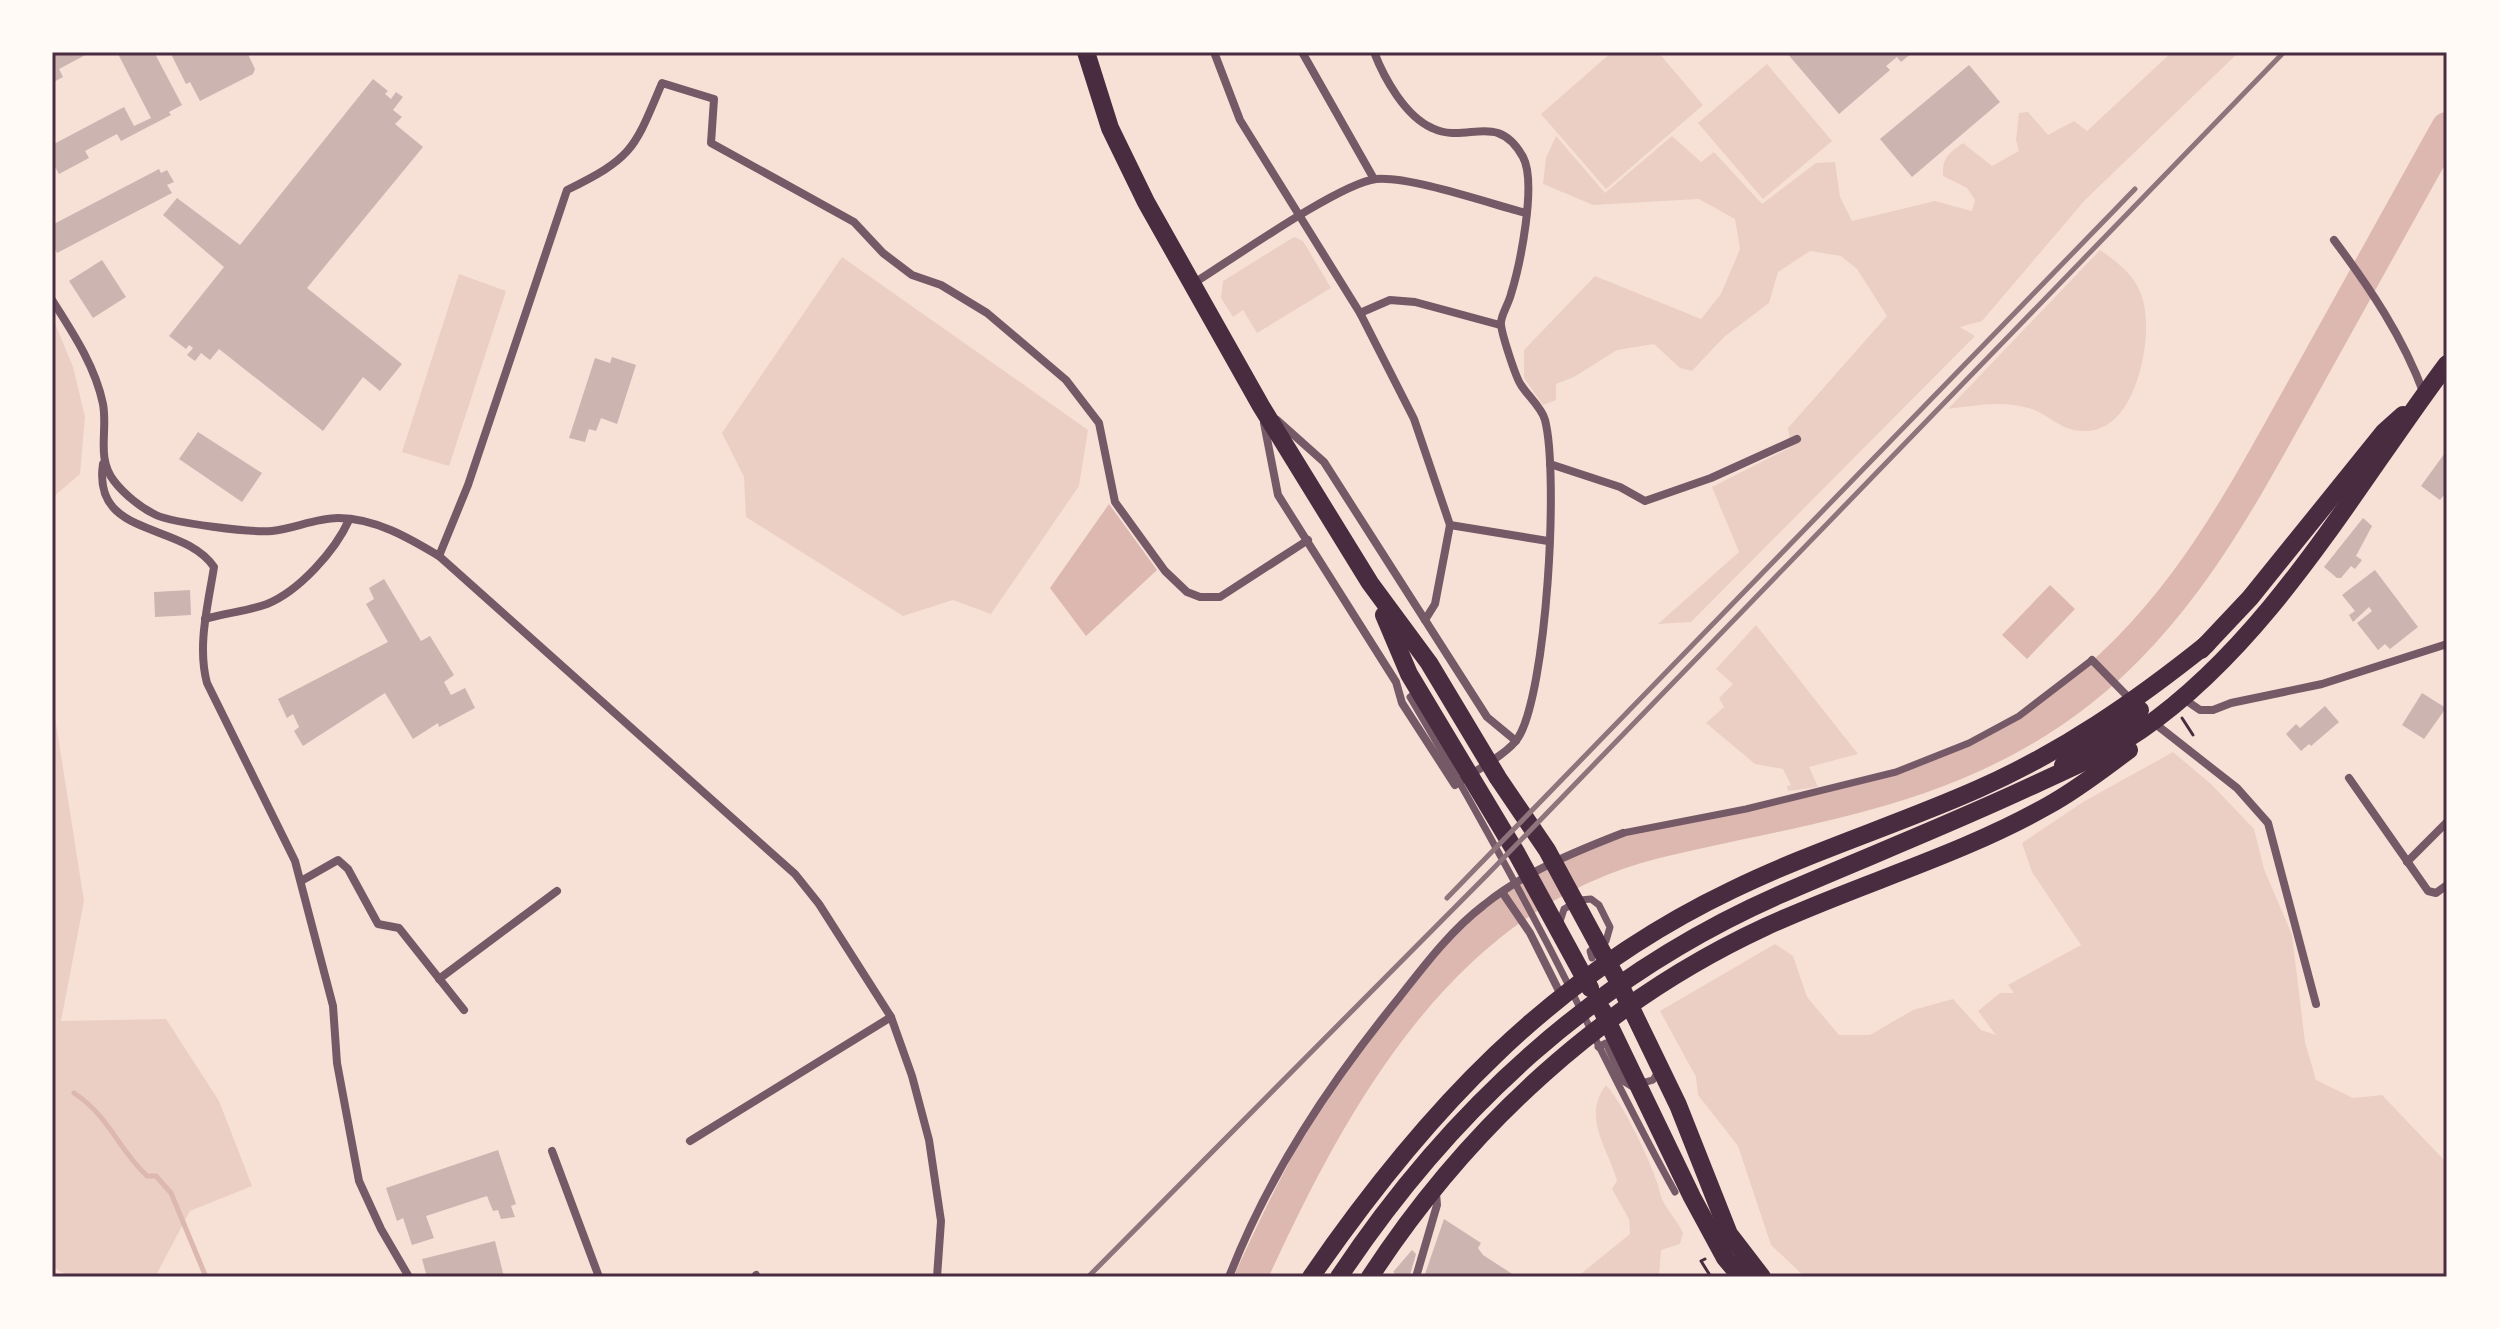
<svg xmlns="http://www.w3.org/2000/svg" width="2499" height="1329" font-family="'Noto Serif',serif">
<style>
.green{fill:#ebcfc5}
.water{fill:#dcb8b0}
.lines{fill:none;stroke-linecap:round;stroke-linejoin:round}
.stream{stroke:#dcb8b0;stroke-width:5}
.river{stroke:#dcb8b0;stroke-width:32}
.building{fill:#ccb4b1}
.path{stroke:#4a2c40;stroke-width:3}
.pedestrian{stroke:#755966;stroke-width:7}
.minor{stroke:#755966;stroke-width:8}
.primary{stroke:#4a2c40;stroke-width:18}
.rail{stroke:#8f747c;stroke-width:5}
.neatline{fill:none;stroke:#4a2c40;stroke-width:3}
</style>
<rect width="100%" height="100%" fill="#f7e1d7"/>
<g class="green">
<polygon points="1612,52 1658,52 1703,105 1606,189 1541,114"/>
<path d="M2172,52H2239L2085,200L1982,321L1960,327L1975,336L1691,622L1658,624L1739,552L1712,487L1791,447L1788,428L1887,316L1857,269L1841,256L1810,251L1778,272L1769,303L1724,337L1692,371L1680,368L1654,344L1617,350L1574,377L1556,384V400L1543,405L1524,378V350L1595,276L1701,319L1721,294L1740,249L1735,219L1699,199L1593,205L1543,184L1546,158L1556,136L1605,193L1672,136L1701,162L1714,152L1762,204L1816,163L1835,162L1840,197L1852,221L1935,201L1972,211L1975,200L1967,188L1943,176C1942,158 1949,153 1963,143L1992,166L2019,151L2016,140L2019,113L2028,112L2048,135L2074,121L2087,131Z"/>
<polygon points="1767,64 1832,141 1763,199 1698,123"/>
<polygon points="1294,237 1303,241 1331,288 1257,333 1243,310 1233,317 1221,298 1223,281"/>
<path d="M2100,250C2135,274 2148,291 2146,335C2143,376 2124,444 2070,429C2057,425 2046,414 2032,409C2004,400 1977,405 1948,409Z"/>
<polygon points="842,257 1088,430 1079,486 991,614 953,600 903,616 746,517 744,477 722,433"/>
<polygon points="459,274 506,291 449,466 402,452"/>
<polygon points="52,316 73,367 85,417 80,474 52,498"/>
<polygon points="1756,625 1858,754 1809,767 1818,787 1788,791 1787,786 1791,785 1783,769 1755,764 1706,723 1724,707 1719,698 1733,684 1716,669"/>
<polygon points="52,698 84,901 61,1021 166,1019 219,1101 252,1186 190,1211 155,1277 71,1277 52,1267"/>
<polygon points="2173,752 2211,784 2254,829 2264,869 2292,935 2305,1042 2316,1080 2353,1098 2382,1095 2447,1163 2447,1277 1805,1277 1771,1245 1738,1146 1698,1095 1696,1077 1660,1011 1775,944 1793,956 1807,997 1839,1035 1870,1035 1913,1010 1953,999 1981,1030 1996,1035 1978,1011 2000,993 2014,993 2008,985 2081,945 2032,872 2022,843 2083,802"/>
<path d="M1606,1085C1624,1104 1656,1171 1661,1196C1664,1207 1678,1221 1683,1233L1680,1244L1661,1250L1659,1277H1577L1630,1234L1629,1219L1612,1189L1617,1181C1609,1149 1581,1118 1606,1085Z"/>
</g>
<g class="water">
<polygon points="1109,504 1157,570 1086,636 1050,588"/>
<polygon points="2050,585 2075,609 2027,659 2002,635"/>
</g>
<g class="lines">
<path class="stream" d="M74,1093C110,1117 117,1148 147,1176H156L171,1193L206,1277"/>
<path class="river" d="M1251,1277C1334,1095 1444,895 1654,843C1806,806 1952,793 2080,692C2185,609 2243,495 2306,382C2353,297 2400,213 2447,128"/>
</g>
<g class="building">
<polygon points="52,52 91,52 59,69 63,77 52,83"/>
<polygon points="117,52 154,52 182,105 169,112 171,115 121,141 117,134 85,151 89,158 59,174 55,167 52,168 52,145 124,107 134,126 151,118"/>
<polygon points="170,52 247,52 255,69 253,74 200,101 190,82 186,84"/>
<polygon points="1786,52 1913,52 1901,62 1897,57 1886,66 1890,70 1839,114"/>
<polygon points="1969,65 2000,102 1912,177 1880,139"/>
<polygon points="373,79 388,91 385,94 391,99 396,92 403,97 393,110 402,117 395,124 423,147 307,288 402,364 380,391 363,377 323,431 219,349 210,360 201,353 195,361 187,355 193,348 189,345 186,349 169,336 224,267 163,215 177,198 240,245"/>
<polygon points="159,169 161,173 167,170 174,182 167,185 172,193 57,253 52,243 52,225"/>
<polygon points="102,260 126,297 93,318 69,281"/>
<polygon points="612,357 636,365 617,424 601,418 596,431 589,429 585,442 569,438 595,358 610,363"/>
<polygon points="198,432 262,473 242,502 179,459"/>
<polygon points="2447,450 2447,491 2440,500 2421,486"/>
<polygon points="2363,518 2372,526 2356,556 2362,560 2355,569 2351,566 2341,578 2337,578 2324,567"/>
<polygon points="2375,570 2418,627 2390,649 2385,644 2378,650 2357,623 2372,611 2369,607 2353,622 2349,615 2355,611 2342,595"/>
<polygon points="384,579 421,641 430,636 454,675 444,682 451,695 465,688 475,708 439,727 438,723 413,739 385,693 303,746 294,731 299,727 293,714 287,718 278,699 388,642 366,604 374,599 369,588"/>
<polygon points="190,590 191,615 155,617 154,592"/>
<polygon points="2422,693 2446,708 2424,739 2402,725"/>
<polygon points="2325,706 2339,722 2311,746 2309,744 2301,751 2286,734 2296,724 2300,728"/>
<polygon points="498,1150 516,1204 511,1206 515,1217 501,1219 498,1210 493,1211 487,1196 426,1216 434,1238 412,1245 403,1218 397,1221 386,1188"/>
<polygon points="1444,1219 1481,1243 1478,1248 1483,1255 1517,1277 1424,1277"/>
<polygon points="495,1241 504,1277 427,1277 422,1259"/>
<polygon points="1412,1250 1416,1254 1410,1275 1399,1277 1393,1272"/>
</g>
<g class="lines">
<g class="path">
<polyline points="2182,718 2193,735"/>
<polyline points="1705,1259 1701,1261 1711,1277"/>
</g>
<g class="pedestrian">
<path d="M1419,690L1410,697C1458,778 1503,859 1547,943C1590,1026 1629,1110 1675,1192"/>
<polyline points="1623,833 1746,809 1896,772 1969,743 2019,716 2092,660"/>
<polyline points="1559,925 1564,909 1580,900 1591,899 1599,905 1610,927 1606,941 1590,951 1592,958"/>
<polyline points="1598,1047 1606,1043 1623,1081 1631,1086 1653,1080 1659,1070"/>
</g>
<g class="minor">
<polyline points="1214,52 1240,120 1360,313 1414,419 1450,525 1435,604 1425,620"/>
<polyline points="1302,52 1374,179"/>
<path d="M2334,240C2370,288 2403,337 2424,394"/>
<path d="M1194,283C1231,260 1340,183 1376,179C1410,176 1488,203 1526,213"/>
<path d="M52,300C73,333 95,366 103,404C108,431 96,458 114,481C124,494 141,508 156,515C173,523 252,533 272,531C293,529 316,518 338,518C375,518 409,538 439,556L795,874L819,904L891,1017L912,1076L929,1140L941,1221L937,1277"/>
<polyline points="1360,313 1390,300 1415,302 1500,325"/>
<polyline points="1277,420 1324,462 1487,717 1516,741"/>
<path d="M1264,423L1278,495L1396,682L1402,703L1455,785C1471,773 1508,754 1518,738C1547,692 1559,474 1545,420C1542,408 1528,396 1521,385C1516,378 1500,330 1501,322C1502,313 1509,303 1511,294C1520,265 1537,183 1523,157C1497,110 1467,145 1432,128C1405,116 1384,78 1374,52"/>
<path d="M103,464C92,539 183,521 214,567C208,605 197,646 207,683L295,861L333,1006L337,1063L359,1181L381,1229L409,1277"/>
<polyline points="1550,464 1620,487 1645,501 1711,478 1797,439"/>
<polyline points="1450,525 1548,541"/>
<path d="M439,556L468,485L567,190C634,157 634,149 662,83L714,99L711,143L854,222L883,253L912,275L941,285L987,313L1066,380L1099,423L1115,502L1165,571L1187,592L1200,597H1220L1308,540"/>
<path d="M205,619C225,613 248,611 267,604C299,591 335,551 349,520"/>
<polyline points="2092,660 2132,701"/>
<polyline points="2184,699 2200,710 2213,710 2231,703 2322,684 2447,644"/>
<polyline points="2158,726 2237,788 2268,823 2316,1004"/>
<polyline points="2349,778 2428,891 2436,893 2447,885"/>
<polyline points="2407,862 2447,822"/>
<polyline points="301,881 338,860 348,869 378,924 399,928 464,1010"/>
<polyline points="1502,892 1530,933 1561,995"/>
<polyline points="439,979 557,891"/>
<polyline points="690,1141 891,1017"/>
<polyline points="552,1151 599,1277"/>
<polyline points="756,1275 757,1277"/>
<path d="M1229,1277C1269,1174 1329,1084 1398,999C1424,966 1450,931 1484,905C1525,872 1574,852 1623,833"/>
<polyline points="1416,1277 1437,1205 1436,1193"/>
</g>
<g class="primary">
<polyline points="1086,52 1110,128 1146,202 1261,406 1370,583 1429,663 1498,778 1547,850 1619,983 1678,1105 1729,1234 1762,1277"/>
<polyline points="1384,615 1409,674 1517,854 1590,988"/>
<polyline points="2201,650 2250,598 2384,432 2403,415"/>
<polyline points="2063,765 2140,710"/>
<polyline points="1602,1010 1692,1197 1725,1258 1741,1277"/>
<path d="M1311,1277C1424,1113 1550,977 1732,890C1812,851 1897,825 1978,789C2062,752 2136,701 2207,644"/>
<path d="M1339,1277C1449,1111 1595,976 1779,895C1864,858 1951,824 2036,784C2072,767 2107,753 2141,730C2270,641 2354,488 2447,364"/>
<path d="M1370,1277C1467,1128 1603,1002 1765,927C1858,884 1959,856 2049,805C2078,789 2103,769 2129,750"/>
</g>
<g class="rail">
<polyline points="1447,898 2135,189"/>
<polyline points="1088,1277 1487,875 2284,52"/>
</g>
</g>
<rect width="2499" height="1329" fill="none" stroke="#fffaf5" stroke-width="108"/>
<rect x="54" y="54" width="2391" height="1221" class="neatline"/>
</svg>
